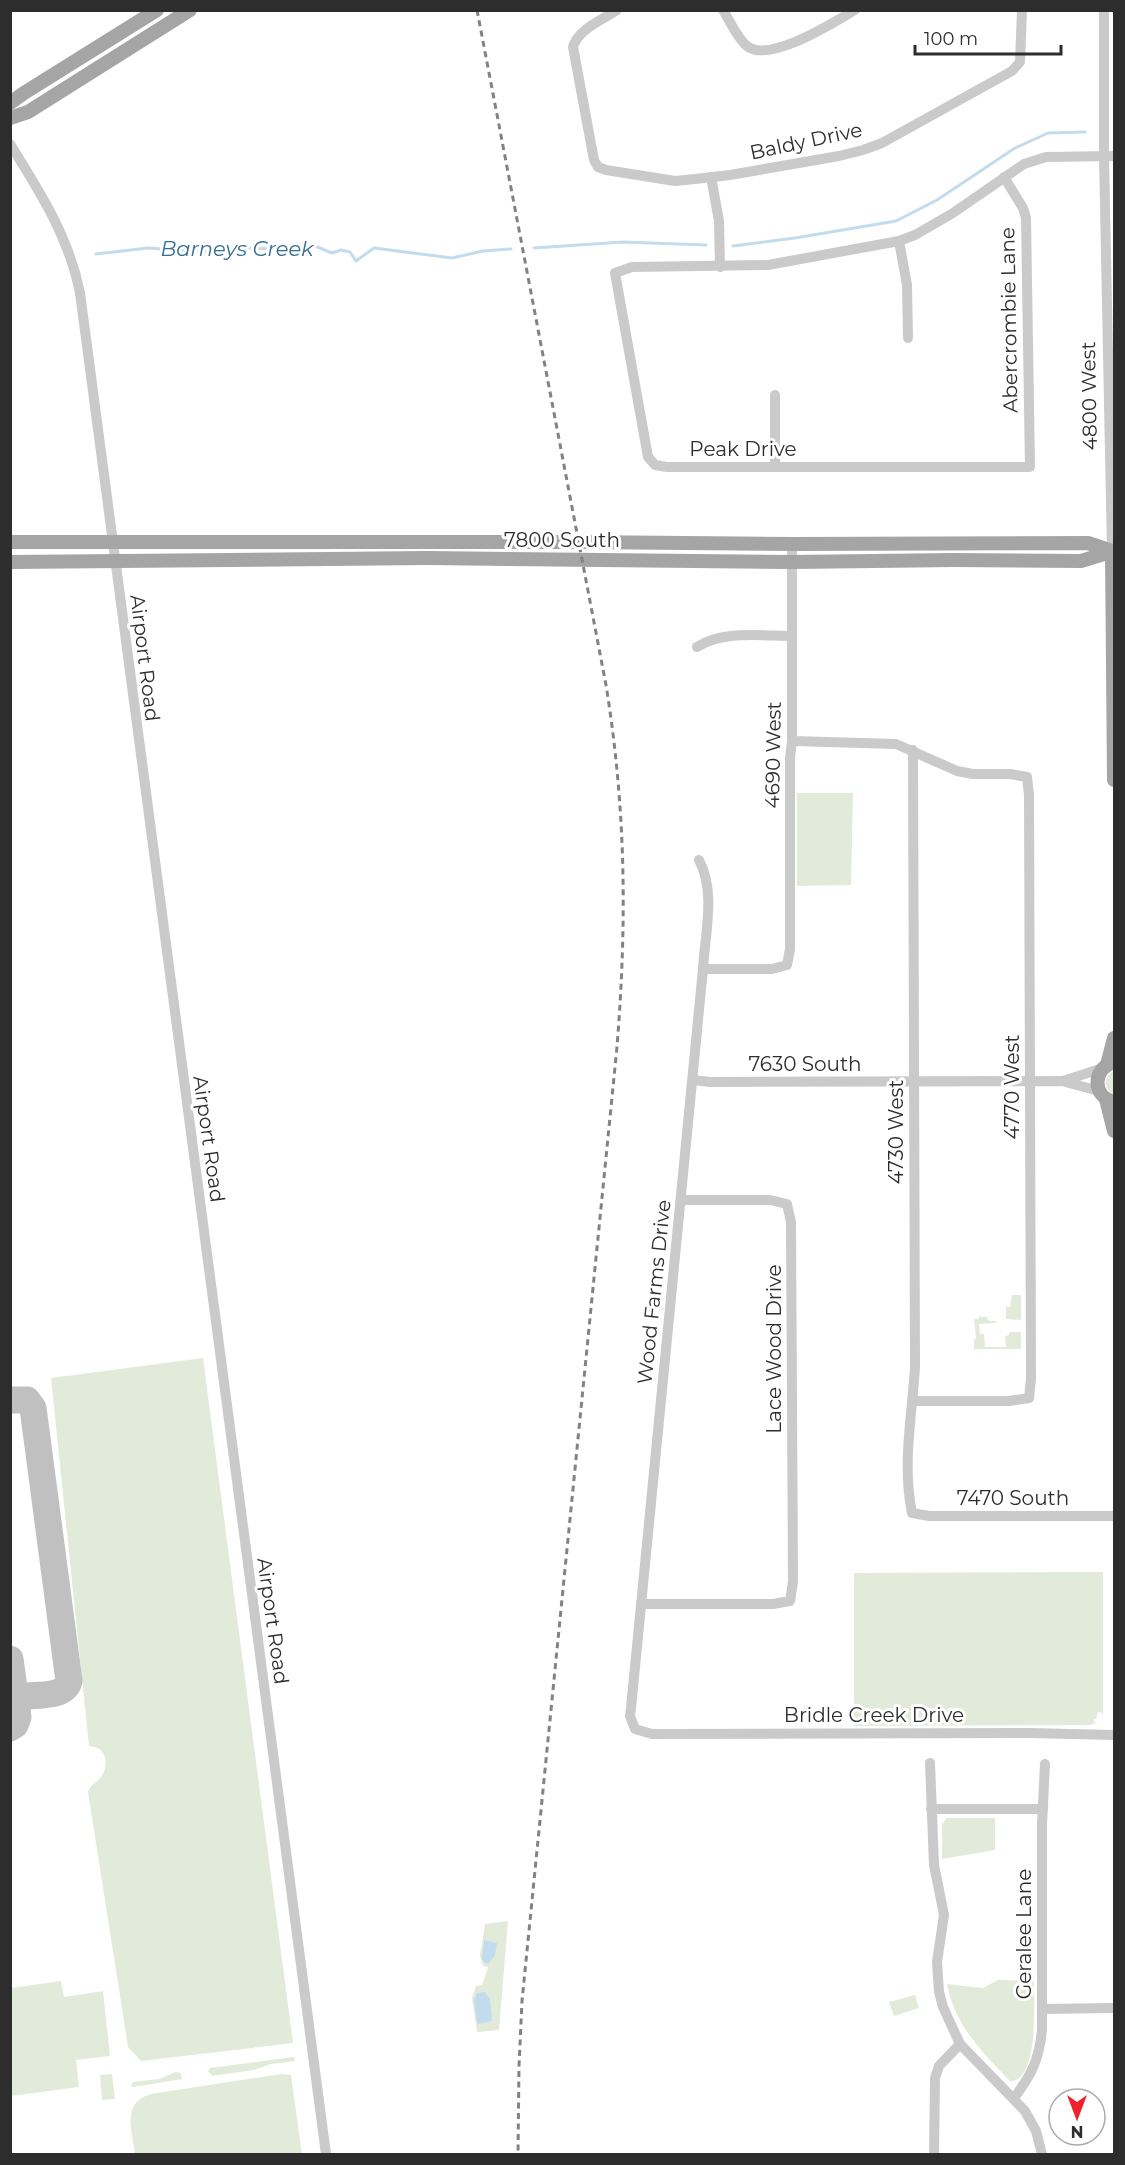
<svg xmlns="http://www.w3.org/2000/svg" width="1125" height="2165" font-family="Montserrat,sans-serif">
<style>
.green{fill:#e2ebd9}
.water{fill:#c3dced}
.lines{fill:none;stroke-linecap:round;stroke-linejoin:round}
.stream{stroke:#c3dced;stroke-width:3}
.taxiway{stroke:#c0c0c0;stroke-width:27}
.minor{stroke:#cacaca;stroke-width:10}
.major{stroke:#a5a5a5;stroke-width:14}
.rail{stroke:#828282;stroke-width:3;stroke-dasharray:6 4.5;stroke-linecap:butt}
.labels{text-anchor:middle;stroke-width:6;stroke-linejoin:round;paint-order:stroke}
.street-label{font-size:20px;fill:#2d2d2d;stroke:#fff}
.water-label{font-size:21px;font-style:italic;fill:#366e93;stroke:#fff}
</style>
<rect width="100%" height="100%" fill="#fff"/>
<g class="green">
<polygon points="797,793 853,793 851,885 797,886"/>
<path d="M1114,1071V1094C1103,1089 1103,1076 1114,1071Z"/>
<polygon points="1012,1295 1021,1295 1021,1320 1006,1319 1006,1307 1010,1307"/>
<polygon points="979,1316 984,1317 986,1316 989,1321 996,1321 996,1323 979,1324 980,1334 984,1334 985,1347 1006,1347 1005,1336 1009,1335 1009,1332 1021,1332 1021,1349 974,1349 974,1340 976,1338 974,1319 979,1319"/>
<path d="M203,1358L293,2043L141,2061L128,2047L88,1792C91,1784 96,1783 101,1777C107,1770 108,1754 99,1749C96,1747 93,1747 89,1746L51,1378Z"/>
<polygon points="1103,1572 1103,1715 1101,1712 1097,1713 1097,1718 1093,1720 1096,1723 1090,1725 854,1726 854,1573"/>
<polygon points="947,1818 995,1818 995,1850 942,1859 942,1824"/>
<polygon points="508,1921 499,2030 477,2032 472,1998 476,1986 482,1985 488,1967 483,1966 480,1956 485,1924"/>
<path d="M998,1980L1034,1981C1034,2000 1039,2082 1010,2081C982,2052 955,2026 947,1984L983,1988Z"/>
<polygon points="61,1981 64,1997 103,1991 110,2056 76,2060 79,2087 11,2096 11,1988"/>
<polygon points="915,1995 919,2008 894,2016 889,2002"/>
<polygon points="293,2057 295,2058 294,2061 271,2064 254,2070 212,2076 208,2071 210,2068"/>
<polygon points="175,2072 181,2073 182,2079 133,2087 131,2085 133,2082 160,2079"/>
<polygon points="112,2074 115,2099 102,2100 100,2075"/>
<path d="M281,2074L291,2075L302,2154H135C132,2130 121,2103 151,2094Z"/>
</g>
<g class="water">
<polygon points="484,1940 497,1943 495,1955 488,1964 485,1963 482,1959"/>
<polygon points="485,1992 490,1999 492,2021 479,2024 477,2023 474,2000 477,1993"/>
</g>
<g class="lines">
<g class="stream">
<polyline points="733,246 795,238 896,221 937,200 1015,148 1048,133 1085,132"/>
<polyline points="534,248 623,242 706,245"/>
<polyline points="96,254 148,248 210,252 230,247 272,249 315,246 332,253 341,250 350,252 356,261 374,248 452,258 483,251 511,249"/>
</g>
<g class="taxiway">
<path d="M10,1400H27L33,1408L69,1681C65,1698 36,1694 22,1697L18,1702L17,1709"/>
<polyline points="10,1659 18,1717 15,1725 10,1728"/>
</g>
<g class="minor">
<path d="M617,10C602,20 578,29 573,47L594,160L598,167L606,170L675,181L695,179L730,175L839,156L863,150L882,143L1012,71L1020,62L1022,10"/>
<path d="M723,10C730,21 737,38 747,46C769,64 834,22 855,10"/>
<polyline points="1104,10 1104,156 1112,551"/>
<path d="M10,144C40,192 69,237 80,293L326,2154"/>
<polyline points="711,177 719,221 720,267"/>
<polyline points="1004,177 1023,208 1026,218 1030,467 667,467 655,465 648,457 615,273 632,267 768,265 899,241 915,235 953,213 1024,164 1046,157 1114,156"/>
<polyline points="899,241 907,285 908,338"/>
<polyline points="775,467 775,395"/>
<path d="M697,647C723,630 762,636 792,636"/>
<polyline points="792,741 896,744 957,771 973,774 1010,774 1027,777 1029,795 1031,1379 1029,1398 1009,1401 913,1401"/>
<path d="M913,750L915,1367C912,1416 902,1465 912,1513L929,1516H1114"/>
<path d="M699,860C716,892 705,933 703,969L631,1708L630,1716L635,1729L652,1734L1029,1733L1114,1735"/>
<polyline points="703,969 772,969 787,965 790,949 790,758 792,741 792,544"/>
<polyline points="693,1080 710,1082 1062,1081 1099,1091"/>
<polyline points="1063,1081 1103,1068"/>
<polyline points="641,1604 773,1604 790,1601 793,1582 791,1222 787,1204 770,1200 681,1200"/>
<polyline points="930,1763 934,1865 944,1915 937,1962 939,1992 943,2007 960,2044 1025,2111 1036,2131 1042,2154"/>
<polyline points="931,1809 1043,1809"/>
<polyline points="1042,2009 1114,2008"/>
<path d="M1014,2098C1032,2074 1039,2060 1042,2030V1824L1045,1764"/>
<polyline points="934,2154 935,2078 939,2066 960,2044"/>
</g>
<g class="major">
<polyline points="10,103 24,93 157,10"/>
<polyline points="10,118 28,112 190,10"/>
<polyline points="10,542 579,542 792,544 1088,543 1112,551"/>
<polyline points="1112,551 1114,780"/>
<polyline points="10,562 427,558 792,562 954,560 1081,561 1114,551"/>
<path d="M1114,1062C1092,1069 1092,1096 1114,1102"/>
<polyline points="1107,1065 1114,1038"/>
<polyline points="1106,1099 1114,1131"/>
</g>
<path class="rail" d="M477,10L606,685C626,809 627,921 617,1047L522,2001L519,2066L518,2154"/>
</g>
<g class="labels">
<g class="street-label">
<text transform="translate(806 141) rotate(-12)" y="7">Baldy Drive</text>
<text transform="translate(1009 320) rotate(-91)" y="7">Abercrombie Lane</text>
<text transform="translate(1089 396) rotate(-91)" y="7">4800 West</text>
<text x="743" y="456">Peak Drive</text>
<text x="562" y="547">7800 South</text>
<text transform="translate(145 658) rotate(83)" y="7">Airport Road</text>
<text transform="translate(773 755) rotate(-89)" y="7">4690 West</text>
<text x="805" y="1071">7630 South</text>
<text transform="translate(1012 1087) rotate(-90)" y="7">4770 West</text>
<text transform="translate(896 1132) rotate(-90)" y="7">4730 West</text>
<text transform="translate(209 1139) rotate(82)" y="7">Airport Road</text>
<text transform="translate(654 1292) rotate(-84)" y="7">Wood Farms Drive</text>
<text transform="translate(774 1349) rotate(-90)" y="7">Lace Wood Drive</text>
<text x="1013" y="1505">7470 South</text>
<text transform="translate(273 1621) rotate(82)" y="7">Airport Road</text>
<text x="874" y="1722">Bridle Creek Drive</text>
<text transform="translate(1024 1934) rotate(-90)" y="7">Geralee Lane</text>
</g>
<g class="water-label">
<text x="237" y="256">Barneys Creek</text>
</g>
</g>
<rect width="1125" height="2165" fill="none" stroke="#2d2d2d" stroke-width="24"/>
<g transform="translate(1077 2117) rotate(180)"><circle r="28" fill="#ffffff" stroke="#ababab" stroke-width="1.5"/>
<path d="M0-4.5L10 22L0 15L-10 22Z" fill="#f0222e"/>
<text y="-9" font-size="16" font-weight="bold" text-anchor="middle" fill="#2d2d2d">N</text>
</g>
<path d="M915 45v9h146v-9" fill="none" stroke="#2d2d2d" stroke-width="3"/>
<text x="924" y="45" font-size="18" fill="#2d2d2d" stroke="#ffffff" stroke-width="4.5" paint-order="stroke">100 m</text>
</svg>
